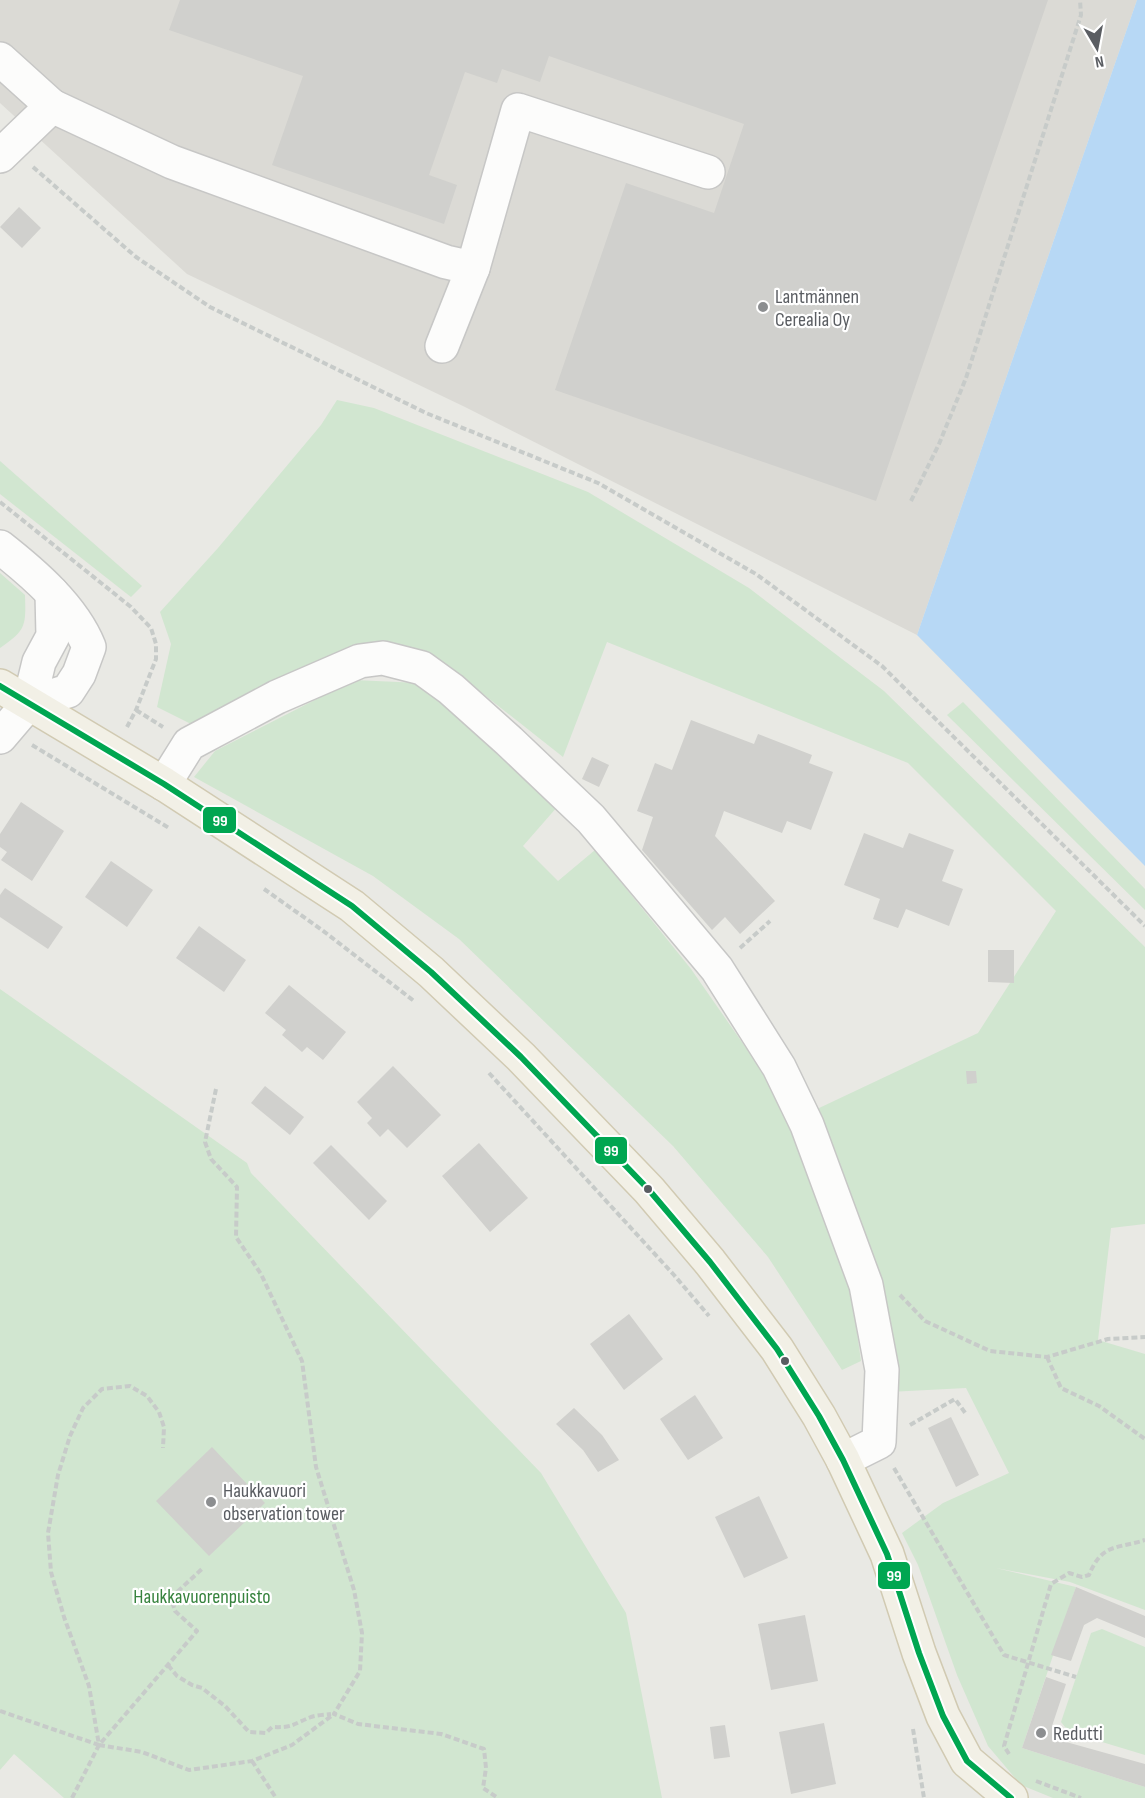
<svg xmlns="http://www.w3.org/2000/svg" width="1145" height="1798" font-family="'Sofia Sans Condensed',sans-serif">
<style>
.industrial{fill:#dbdad5}
.green{fill:#d1e6d0}
.water{fill:#b7d8f5}
.building{fill:#d0d0cd}
.lines{fill:none;stroke-linecap:round;stroke-linejoin:round}
.minor-casing{stroke:#c7c7c6;stroke-width:36}
.major-casing{stroke:#d1cab2;stroke-width:36}
.path{stroke:#c7cbc9;stroke-width:4;stroke-dasharray:6 3;stroke-linecap:butt}
.minor{stroke:#fcfcfb;stroke-width:33}
.major{stroke:#f2f0e6;stroke-width:33}
.bus-1-casing{stroke:#fff;stroke-width:10}
.bus-1{stroke:#00a651;stroke-width:6}
.poi-dot{fill:#8c8e90;stroke:#fff;stroke-width:2}
.bus-dot{fill:#5a5d62;stroke:#fff;stroke-width:2}
.labels{text-anchor:middle;stroke-width:4.5;stroke-linejoin:round;paint-order:stroke}
.poi-label{font-size:20px;fill:#5a5d62;stroke:#fff;text-anchor:start}
.park-label{font-size:20px;fill:#37833e;stroke:#fff}
.line-badge{stroke:#fff;stroke-width:2}
.badge-label{font-size:16px;text-anchor:middle;font-weight:bold;fill:#fff}
</style>
<rect width="100%" height="100%" fill="#e9e9e4"/>
<polygon class="industrial" points="0,0 1137,0 917,635 465,407 187,274 0,103"/>
<g class="green">
<polygon points="337,400 374,408 588,492 749,588 884,691 1145,947 1145,1224 1111,1228 1098,1340 1145,1354 1145,1610 1070,1582 996,1568 1076,1587 1022,1748 1145,1787 1145,1798 1053,1798 1021,1785 988,1746 957,1675 918,1565 902,1533 943,1503 1009,1473 966,1388 889,1392 817,1109 978,1033 1056,911 908,763 607,642 563,757 449,667 402,648 356,645 195,726 157,707 171,644 160,612 218,548 321,425"/>
<polygon points="0,461 142,586 131,597 0,494"/>
<path d="M0,573L25,595C26,626 26,630 0,648Z"/>
<polygon points="354,680 420,683 558,806 523,846 558,881 595,850 691,969 769,1081 808,1171 851,1290 861,1361 842,1370 768,1257 673,1146 459,939 373,876 194,777 215,751"/>
<polygon points="963,702 1145,889 1145,910 947,715"/>
<polygon points="0,989 247,1163 251,1173 541,1473 626,1613 662,1798 64,1798 14,1754 0,1770"/>
<polygon points="1102,1629 1145,1647 1145,1755 1069,1732 1061,1722 1091,1633"/>
</g>
<polygon class="water" points="1137,0 1145,0 1145,866 917,635"/>
<g class="building">
<polygon points="180,0 1048,0 876,501 555,390 626,183 714,213 744,124 549,56 540,82 502,69 497,83 465,72 429,175 457,185 444,224 272,165 303,76 169,30"/>
<polygon points="19,207 41,228 22,248 0,227"/>
<polygon points="691,720 754,744 758,734 812,755 809,763 833,772 811,830 787,821 782,833 724,811 715,836 775,901 740,934 725,917 712,930 642,850 653,817 637,811 655,763 672,770"/>
<polygon points="592,757 609,765 599,787 582,779"/>
<polygon points="21,802 64,831 32,881 1,860 7,852 0,847 0,834"/>
<polygon points="864,833 903,848 909,833 954,850 942,881 963,889 949,926 906,909 898,928 873,919 880,899 844,885"/>
<polygon points="111,861 153,890 127,927 85,897"/>
<polygon points="5,888 63,927 48,949 0,917 0,895"/>
<polygon points="199,926 246,960 224,992 176,958"/>
<polygon points="988,950 1014,950 1014,983 988,982"/>
<polygon points="289,985 346,1032 323,1060 307,1047 302,1052 282,1035 286,1030 265,1013"/>
<polygon points="393,1066 441,1115 407,1148 388,1129 380,1137 367,1123 372,1118 357,1102"/>
<polygon points="966,1071 976,1071 977,1083 967,1084"/>
<polygon points="265,1086 304,1117 290,1135 251,1103"/>
<polygon points="479,1143 528,1198 490,1232 442,1176"/>
<polygon points="331,1145 387,1201 369,1220 313,1163"/>
<polygon points="629,1314 663,1359 624,1390 590,1344"/>
<polygon points="695,1395 723,1438 688,1460 660,1419"/>
<polygon points="574,1408 602,1435 619,1460 598,1472 583,1450 556,1424"/>
<polygon points="951,1417 979,1475 956,1487 928,1428"/>
<polygon points="212,1447 265,1503 209,1556 156,1501"/>
<polygon points="759,1496 788,1558 744,1578 715,1517"/>
<polygon points="1076,1587 1145,1616 1145,1638 1097,1618 1084,1625 1071,1661 1051,1655"/>
<polygon points="805,1615 818,1681 771,1690 758,1624"/>
<polygon points="1046,1677 1066,1684 1052,1726 1059,1740 1145,1764 1145,1787 1022,1748"/>
<polygon points="824,1723 836,1784 791,1794 779,1732"/>
<polygon points="725,1725 730,1757 714,1759 710,1727"/>
</g>
<g class="lines">
<defs>
<g id="minor">
<polyline points="0,59 52,106 0,156"/>
<polyline points="52,106 172,162 446,262 473,268 518,110 708,172"/>
<polyline points="442,346 473,268"/>
<path d="M0,547C33,573 73,607 89,647L79,674L68,691L29,703"/>
<polyline points="0,737 29,703 39,662 53,636 52,593"/>
<polyline points="164,784 189,744 277,697 360,661 383,658 422,668 451,689 509,741 591,819 717,969 779,1067 807,1125 866,1285 882,1370 879,1442 843,1460"/>
</g>
<polyline id="major" points="0,686 164,784 352,906 431,972 521,1057 649,1190 710,1262 777,1349 819,1416 843,1460 887,1554 919,1653 943,1716 967,1761 1011,1798"/>
</defs>
<use href="#minor" class="minor-casing"/>
<use href="#major" class="major-casing"/>
<g class="path">
<polyline points="33,167 136,257 210,307 426,413 598,483 756,574 882,666 1145,926"/>
<polyline points="911,501 939,444 966,378 1081,15 1080,0"/>
<polyline points="0,502 131,607 151,628 156,644 156,659 136,710 127,727"/>
<polyline points="136,710 163,727"/>
<polyline points="32,745 169,828"/>
<polyline points="264,889 322,930 414,1001"/>
<polyline points="740,948 770,921"/>
<polyline points="489,1073 674,1275 709,1316"/>
<polyline points="216,1089 205,1142 211,1159 237,1187 236,1237 261,1274 302,1361 316,1467 354,1590 362,1633 360,1671 334,1714 358,1724 441,1734 484,1749 486,1768 483,1788 498,1798"/>
<polyline points="900,1295 925,1321 990,1351 1047,1357 1108,1339 1145,1337"/>
<polyline points="1047,1357 1061,1388 1099,1406 1145,1439"/>
<polyline points="910,1425 955,1399 966,1414"/>
<polyline points="894,1468 1004,1655 1076,1677"/>
<path d="M168,1665L177,1676L192,1685L202,1688L225,1706L249,1732L266,1733L272,1727C293,1728 293,1724 311,1717C317,1715 325,1715 331,1714"/>
<polyline points="0,1711 99,1745 197,1631 175,1611 172,1601 176,1593 203,1568"/>
<polyline points="913,1729 924,1798"/>
<polyline points="99,1745 142,1752 189,1770 252,1761 292,1745 334,1714"/>
<path d="M1009,1754L1004,1746L1051,1584L1069,1573L1082,1577L1089,1575C1102,1543 1117,1549 1145,1540"/>
<polyline points="252,1761 276,1798"/>
<polyline points="1036,1781 1081,1798"/>
<polyline points="72,1798 99,1745 89,1686 64,1617 51,1572 48,1533 58,1475 70,1436 83,1408 102,1389 130,1386 147,1396 159,1412 164,1427 163,1448"/>
</g>
<use href="#minor" class="minor"/>
<use href="#major" class="major"/>
<defs>
<polyline id="bus-1" points="0,686 164,784 352,906 431,972 521,1057 649,1190 710,1262 777,1349 819,1416 843,1460 887,1554 919,1653 943,1716 967,1761 1011,1798"/>
</defs>
<use href="#bus-1" class="bus-1-casing"/>
<use href="#bus-1" class="bus-1"/>
</g>
<g class="poi-dot">
<circle cx="763" cy="307" r="6"/>
<circle cx="211" cy="1502" r="6"/>
<circle cx="1041" cy="1733" r="6"/>
</g>
<g class="bus-dot">
<circle cx="648" cy="1189" r="5"/>
<circle cx="785" cy="1361" r="5"/>
</g>
<g class="labels">
<g class="poi-label">
<text x="775" y="303">Lantmännen<tspan x="775" dy="23">Cerealia Oy</tspan></text>
<text x="223" y="1497">Haukkavuori<tspan x="223" dy="23">observation tower</tspan></text>
<text x="1053" y="1740">Redutti</text>
</g>
<g class="park-label">
<text x="202" y="1603">Haukkavuorenpuisto</text>
</g>
</g>
<g class="line-badge">
<rect x="202" y="806" width="35" height="28" rx="6" fill="#00a651"/>
<rect x="594" y="1136" width="34" height="29" rx="6" fill="#00a651"/>
<rect x="877" y="1561" width="34" height="29" rx="6" fill="#00a651"/>
</g>
<g class="badge-label">
<text x="220" y="826">99</text>
<text x="611" y="1156">99</text>
<text x="894" y="1581">99</text>
</g>
<g transform="translate(1097 48) rotate(170)" stroke="#ffffff" stroke-width="4.5" paint-order="stroke">
<path d="M0-4.5L10 22L0 15L-10 22Z" fill="#5a5d62"/>
<text y="-9" font-size="16" font-weight="bold" text-anchor="middle" fill="#5a5d62">N</text>
</g>
</svg>
